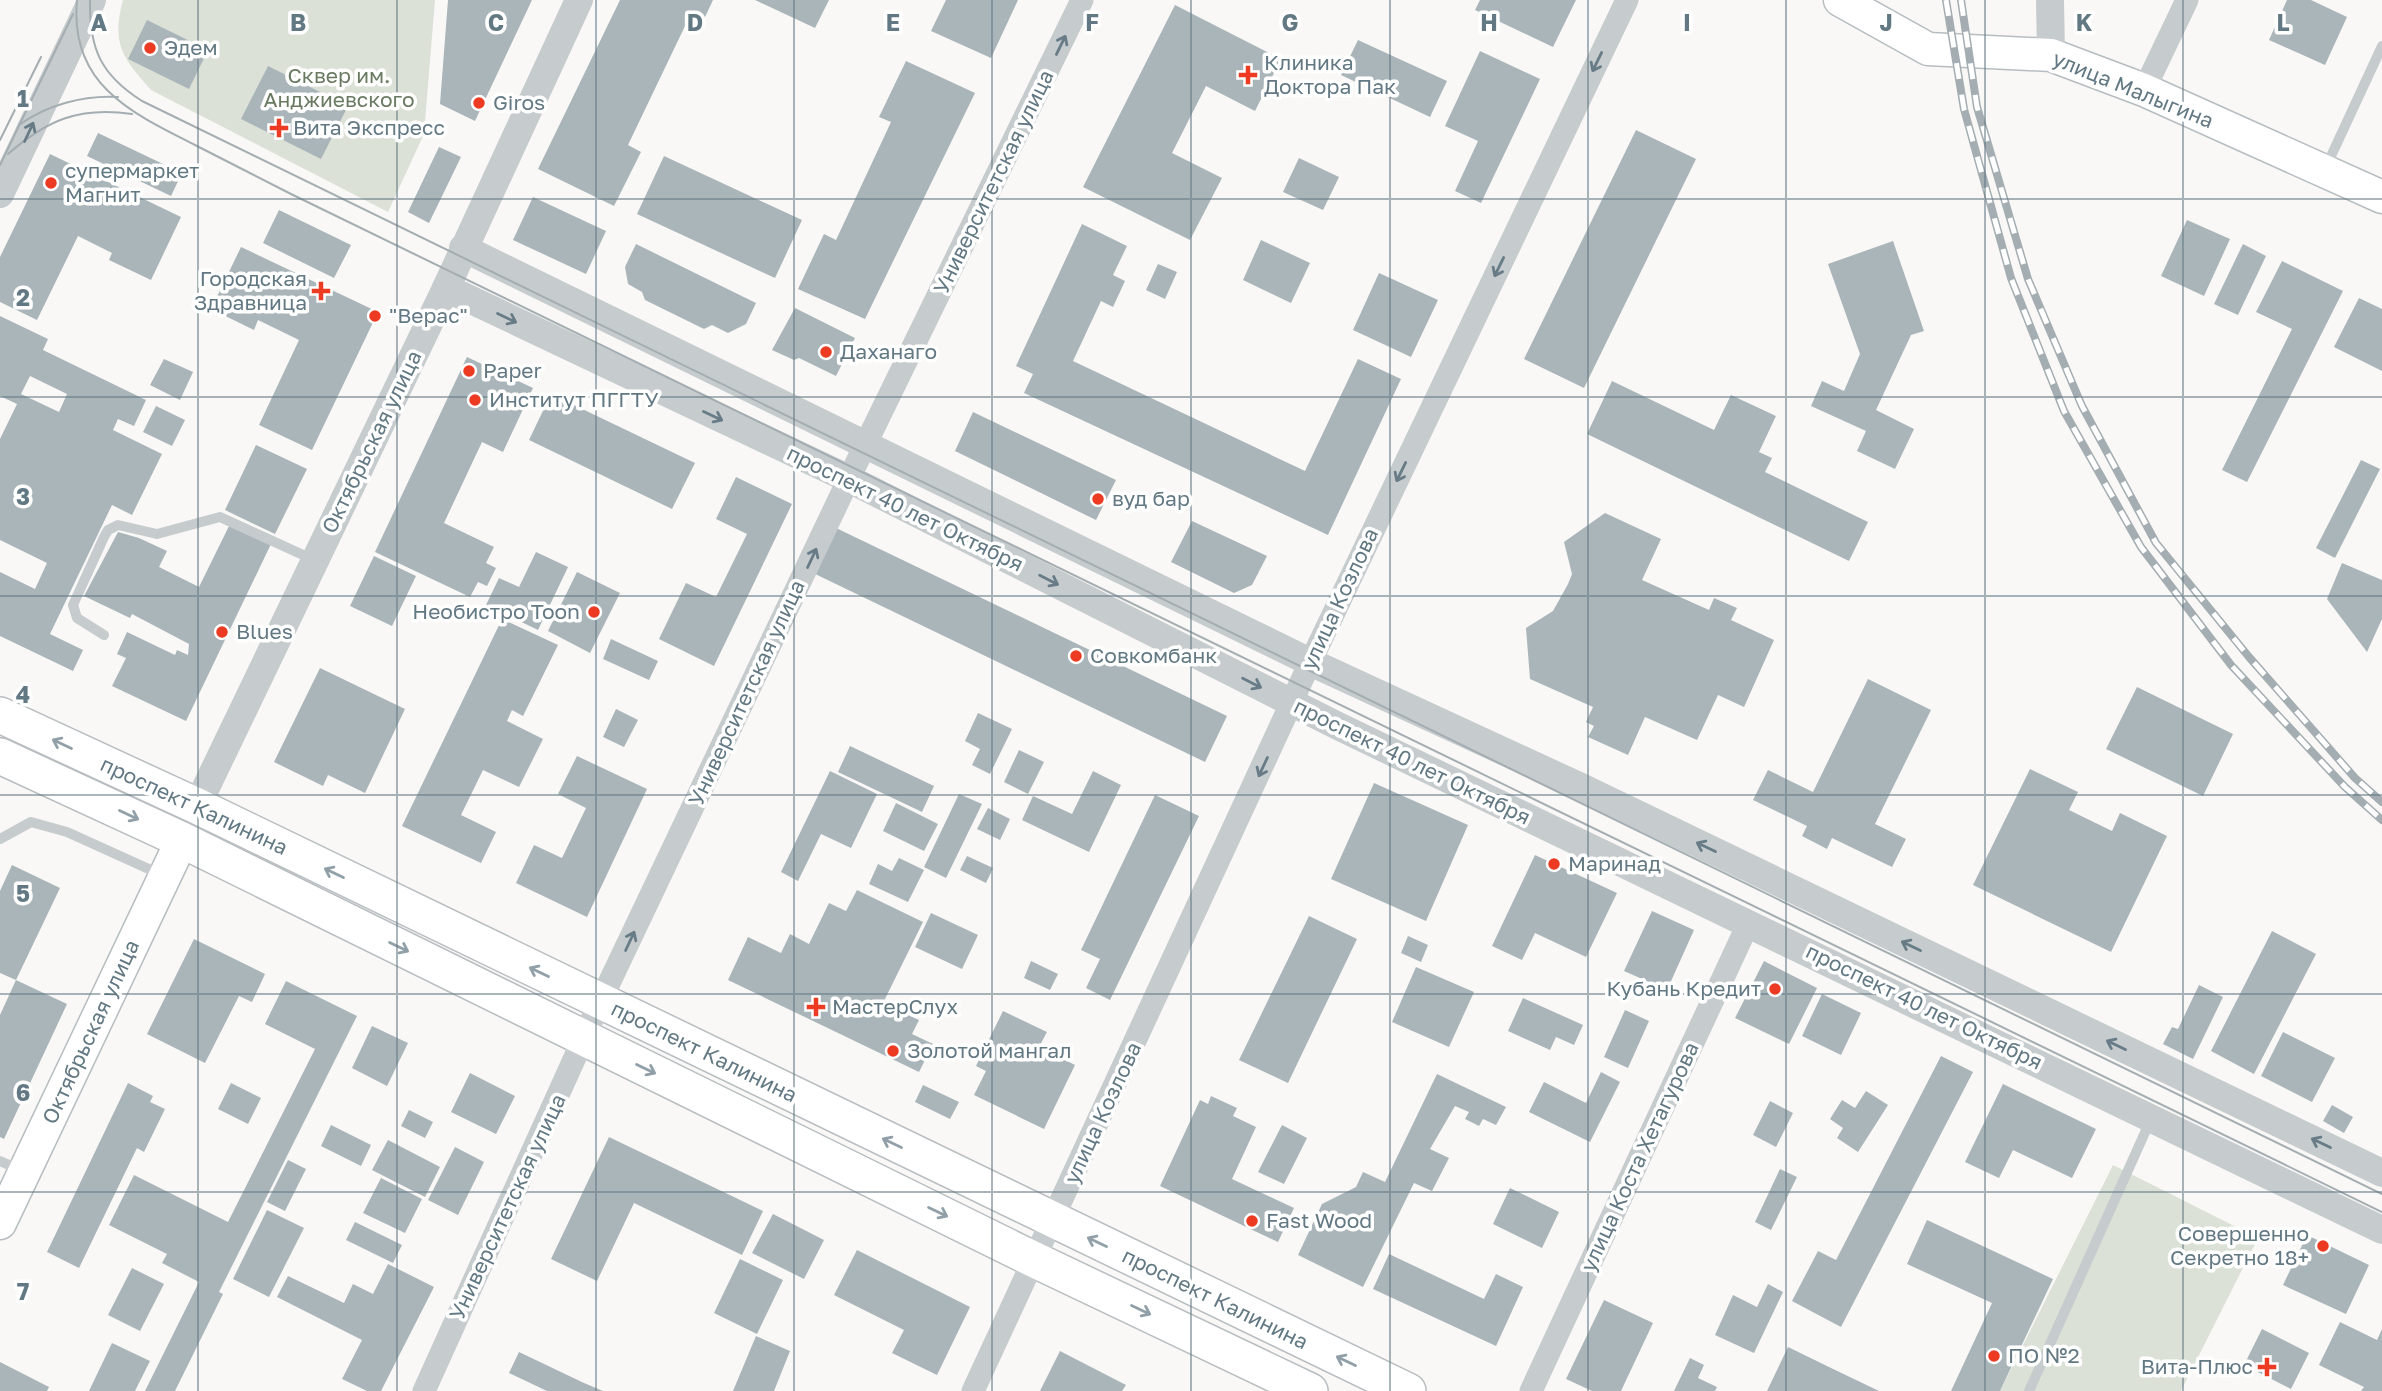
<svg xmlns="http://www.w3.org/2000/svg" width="2382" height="1391" font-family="'Golos Text',sans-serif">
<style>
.green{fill:#dbe1d7}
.building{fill:#aab5ba;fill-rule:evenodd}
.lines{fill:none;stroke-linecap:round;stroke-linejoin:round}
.secondary-casing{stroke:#b6bdc1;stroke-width:35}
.primary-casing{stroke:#b7bdc0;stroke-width:38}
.service{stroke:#c6cbce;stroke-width:10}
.minor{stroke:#c6cbce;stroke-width:23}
.tertiary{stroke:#c6cbce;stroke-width:28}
.secondary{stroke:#fff;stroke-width:32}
.primary{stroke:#fff;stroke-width:35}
.tram{stroke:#a4adb1;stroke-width:2}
.rail-casing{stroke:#a4adb1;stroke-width:8}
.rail{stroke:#fff;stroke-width:5;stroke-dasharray:16;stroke-linecap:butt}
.oneway{stroke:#677c87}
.oneway2{stroke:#91a0a8}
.grid{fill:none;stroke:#627883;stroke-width:2;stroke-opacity:0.55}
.poi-dot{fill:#ed3a22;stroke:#fff;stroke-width:2.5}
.labels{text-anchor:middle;stroke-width:7;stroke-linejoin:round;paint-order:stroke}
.poi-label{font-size:21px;fill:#627883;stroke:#fff;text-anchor:start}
.park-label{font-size:21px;fill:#697a61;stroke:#fff}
.street-label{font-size:21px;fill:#627883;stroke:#fff}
.grid-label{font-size:23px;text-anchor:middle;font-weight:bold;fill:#627883;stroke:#fff;stroke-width:7;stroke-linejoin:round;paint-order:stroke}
</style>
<rect width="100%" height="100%" fill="#f9f8f6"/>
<g class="green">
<path d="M123,0H435L424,134L388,212L151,90C123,59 111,44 123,0Z"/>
<polygon points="2113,1165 2258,1238 2181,1391 2000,1391"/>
</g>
<g class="building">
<polygon points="448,0 532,0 475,121 440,104"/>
<polygon points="620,0 713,0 698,32 685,26 628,145 641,152 614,206 538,169"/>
<polygon points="755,0 829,0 815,28"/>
<polygon points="946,0 1018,0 991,58 931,31"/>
<polygon points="1480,0 1576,0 1553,47 1475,10"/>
<polygon points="2287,0 2311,0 2347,17 2325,65 2269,40"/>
<polygon points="1175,5 1281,59 1255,111 1206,86 1172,153 1222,178 1190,240 1083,187"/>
<polygon points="147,20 208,50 189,89 128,59"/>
<polygon points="1358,40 1447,81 1430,117 1341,75"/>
<polygon points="1480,51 1540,79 1481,203 1455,191 1478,141 1445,126"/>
<polygon points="906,61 975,93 865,319 798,289 824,234 836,240 891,122 879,117"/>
<polygon points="268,66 348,106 321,159 241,119"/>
<polygon points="1636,130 1696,159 1584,388 1524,359"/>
<polygon points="98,133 182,173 171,196 87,156"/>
<polygon points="439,147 461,157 429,223 408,212"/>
<polygon points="50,154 181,217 151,280 109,260 112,253 78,236 37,320 0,302 0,257"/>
<polygon points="664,156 802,220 775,278 637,214"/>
<polygon points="1299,158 1339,177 1323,210 1283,192"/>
<polygon points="533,197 606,231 586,274 513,240"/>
<polygon points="279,210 351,245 334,278 263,243"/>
<polygon points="2187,220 2230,239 2204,296 2161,276"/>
<polygon points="1082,224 1127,246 1113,275 1125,281 1113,307 1101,301 1073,361 1305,471 1358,359 1401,379 1328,535 1024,393 1033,374 1016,366"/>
<polygon points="1261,240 1310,263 1291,303 1243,280"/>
<polygon points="1893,241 1924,331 1911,335 1876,410 1914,429 1895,469 1857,451 1866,431 1811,406 1822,381 1844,391 1860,354 1828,264"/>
<polygon points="636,244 756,303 746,324 728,333 712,325 704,329 645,300 642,292 628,284 625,267"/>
<polygon points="2243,244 2266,256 2238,315 2214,304"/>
<polygon points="241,247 378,312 312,450 259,425 299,340 258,320 254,330 211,309"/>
<polygon points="2282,261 2343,291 2247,482 2222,470 2292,329 2256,312"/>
<polygon points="1158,264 1177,272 1165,299 1146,290"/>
<polygon points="1379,273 1438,300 1411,357 1353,330"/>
<polygon points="2359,298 2382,309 2382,371 2334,347"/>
<polygon points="795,308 855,338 836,376 799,358 794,360 772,350"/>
<path d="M0,316L48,339L43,350L146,400L134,426L118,419L113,430L162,454L132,515L112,505L50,634L83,650L73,671L0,636V572L35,589L47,563L0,540V439L17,404L0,396ZM30,376L67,394L59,412L21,394Z"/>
<polygon points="467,357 533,388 503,452 482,442 444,523 494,547 486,563 496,568 487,586 478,582 470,597 375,552"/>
<polygon points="164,359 193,372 180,400 150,385"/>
<polygon points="1612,381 1714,430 1731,395 1776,416 1759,452 1772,458 1765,472 1868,522 1849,561 1587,434"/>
<polygon points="551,394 695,463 672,509 529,440"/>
<polygon points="156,406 185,420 172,446 143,432"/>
<polygon points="973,412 1116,480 1096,520 955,451"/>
<polygon points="256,445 307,469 275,534 225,510"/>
<polygon points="2361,460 2380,469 2335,558 2316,548"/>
<polygon points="736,477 792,504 714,666 659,639 686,583 716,597 747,534 716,519"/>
<polygon points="1605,513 1661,539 1642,580 1709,610 1714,598 1737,608 1731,620 1774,640 1744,707 1718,695 1697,740 1645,717 1628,755 1588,737 1594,726 1586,722 1593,707 1530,679 1526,628 1553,611 1568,584 1572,574 1564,542"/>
<polygon points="1192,521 1267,556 1252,585 1234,593 1171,562"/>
<polygon points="230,524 271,544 186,721 112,686 126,658 117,654 127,632 175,655 177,650 188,655 189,644 132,614 130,618 84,596 118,532 139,538 167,551 159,567 199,587"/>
<polygon points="834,527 1227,716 1205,762 811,572"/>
<polygon points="536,552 568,567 538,630 486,605 499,578 519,587"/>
<polygon points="374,556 416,576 392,626 350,606"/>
<polygon points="2342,563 2382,580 2382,619 2367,652 2327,599"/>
<polygon points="577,572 620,593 590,653 548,631"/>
<polygon points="502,619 558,645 523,716 512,710 507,721 543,739 519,787 483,770 461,815 496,832 481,863 402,826"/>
<polygon points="611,639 658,661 649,680 603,659"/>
<polygon points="320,668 405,709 365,793 328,775 323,786 274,762"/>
<polygon points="1868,679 1931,710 1875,824 1906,839 1892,867 1832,838 1827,849 1802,836 1807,826 1753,800 1768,770 1813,792"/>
<polygon points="2137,687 2233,734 2203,796 2106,749"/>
<polygon points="616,709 638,720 624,747 603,737"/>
<polygon points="978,713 1012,729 990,774 972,765 980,749 965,741"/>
<polygon points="850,746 934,786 922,812 838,772"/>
<polygon points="1019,750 1044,762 1028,794 1004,782"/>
<polygon points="577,756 647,789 587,917 516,883 534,845 562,858 586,808 558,794"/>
<polygon points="2030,769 2078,792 2069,810 2112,831 2120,813 2167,836 2111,952 1973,885"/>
<polygon points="830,771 877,794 851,848 821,834 798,881 781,872"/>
<polygon points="1093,771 1121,785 1089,852 1022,820 1033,796 1072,814"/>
<polygon points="1374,783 1468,825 1426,921 1331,879"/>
<polygon points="959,794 982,804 946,878 924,867"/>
<polygon points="1155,795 1199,816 1110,1000 1086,988 1100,959 1081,950"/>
<polygon points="896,803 938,824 924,851 883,831"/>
<polygon points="988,808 1010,819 1000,840 977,829"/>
<polygon points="1535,855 1617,893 1586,957 1535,933 1522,960 1492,946"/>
<polygon points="967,856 993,868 986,883 960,870"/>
<polygon points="899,858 924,870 908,902 869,884 878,864 892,871"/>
<polygon points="12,865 60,888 16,980 0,973 0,891"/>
<polygon points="857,890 923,922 883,1003 919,1020 912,1034 933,1044 919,1072 728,980 748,937 781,953 790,934 809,944 829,903 846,911"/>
<polygon points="1652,911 1694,930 1667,990 1624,971"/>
<polygon points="931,913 978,935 962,969 915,947"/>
<polygon points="1309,916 1357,939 1288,1083 1239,1060"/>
<polygon points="2272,931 2316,954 2254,1074 2211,1051"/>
<polygon points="1408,936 1428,945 1421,962 1401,953"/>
<polygon points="194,939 265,974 252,1002 239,996 205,1063 147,1034"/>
<polygon points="1031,961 1058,974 1050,990 1024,978"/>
<polygon points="1764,961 1817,988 1789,1044 1735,1018"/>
<polygon points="1416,967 1474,992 1449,1047 1392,1022"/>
<polygon points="16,980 67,1004 4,1139 0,1137 0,1015"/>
<polygon points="286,981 357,1016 219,1292 223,1294 175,1391 145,1391 199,1282 162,1263 167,1254 109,1225 134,1175 228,1222 315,1049 265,1024"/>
<polygon points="2199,985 2223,997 2193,1059 2163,1044 2172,1027 2178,1029"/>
<polygon points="1822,994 1861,1013 1841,1055 1802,1036"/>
<polygon points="1523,998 1583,1025 1574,1045 1556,1037 1550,1050 1508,1031"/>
<polygon points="1625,1010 1649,1021 1628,1068 1604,1057"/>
<polygon points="1003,1011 1047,1032 1039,1047 1075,1065 1044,1129 974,1095 986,1071 976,1066"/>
<polygon points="372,1026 408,1043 387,1086 352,1068"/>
<polygon points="2283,1032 2335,1058 2312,1102 2261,1076"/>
<polygon points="1941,1056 1973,1072 1841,1327 1792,1301 1818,1251 1836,1260"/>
<polygon points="1601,1072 1620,1082 1590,1142 1529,1112 1544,1082 1586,1103"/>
<polygon points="470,1073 515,1096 496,1134 451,1112"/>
<polygon points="1437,1074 1506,1107 1496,1125 1483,1119 1479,1126 1465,1119 1469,1112 1455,1106 1430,1149 1449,1158 1432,1191 1414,1183 1363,1287 1298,1255 1322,1204 1356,1187 1363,1172 1385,1182"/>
<polygon points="128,1083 153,1096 150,1102 165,1109 144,1152 137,1148 79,1268 47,1252"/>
<polygon points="231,1083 261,1098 248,1124 218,1109"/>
<polygon points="2003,1084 2096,1129 2072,1178 2013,1150 1999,1178 1965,1162"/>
<polygon points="923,1085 959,1102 950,1119 915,1102"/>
<polygon points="1866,1091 1888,1105 1858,1152 1837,1138 1843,1128 1830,1119 1842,1100 1855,1108"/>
<polygon points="1211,1096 1237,1108 1233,1116 1256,1127 1232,1179 1294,1208 1278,1242 1160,1186 1200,1100 1208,1104"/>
<polygon points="1770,1101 1793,1113 1776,1147 1753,1135"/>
<polygon points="2332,1105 2353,1117 2344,1133 2323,1121"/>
<polygon points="409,1110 433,1122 425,1138 401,1126"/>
<polygon points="331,1125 371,1145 361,1166 321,1146"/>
<polygon points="1282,1125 1307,1138 1284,1184 1258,1172"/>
<polygon points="609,1137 763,1211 742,1255 634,1203 597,1281 551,1259"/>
<polygon points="388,1140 440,1167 425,1197 372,1170"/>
<polygon points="455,1147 484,1162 458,1215 428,1200"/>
<polygon points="288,1160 306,1169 285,1211 267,1202"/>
<polygon points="1780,1169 1797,1177 1771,1230 1755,1222"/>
<polygon points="381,1178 422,1199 405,1233 363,1213"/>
<polygon points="1510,1188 1559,1212 1542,1248 1493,1224"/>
<polygon points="267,1210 304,1228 269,1297 233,1279"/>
<polygon points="773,1214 824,1240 804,1279 752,1253"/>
<polygon points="1927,1220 2053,1279 2000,1391 1951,1391 1992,1303 1907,1264"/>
<polygon points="355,1222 402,1245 393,1263 346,1240"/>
<polygon points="2307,1235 2369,1265 2346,1314 2283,1285"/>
<polygon points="857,1250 970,1307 937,1375 892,1353 904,1330 834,1295"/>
<polygon points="1389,1254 1484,1299 1496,1274 1523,1287 1496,1346 1373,1289"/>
<polygon points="740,1259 783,1280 757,1334 714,1313"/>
<polygon points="388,1264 434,1287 381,1391 367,1391 342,1379 362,1340 277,1297 288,1276 344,1303 353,1284 373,1294"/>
<polygon points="132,1268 164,1284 140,1331 108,1315"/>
<polygon points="1768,1284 1783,1292 1754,1353 1715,1335 1733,1295 1757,1307"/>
<polygon points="1604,1300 1653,1323 1621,1391 1592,1391 1566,1379"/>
<polygon points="2340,1322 2377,1340 2382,1329 2382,1391 2361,1391 2364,1387 2319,1365"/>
<polygon points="2262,1329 2309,1353 2291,1389 2244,1365"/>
<polygon points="756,1336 790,1351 774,1391 733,1391"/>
<polygon points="112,1343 150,1361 135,1391 89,1391"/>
<polygon points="1788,1347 1829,1367 1879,1391 1767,1391"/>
<polygon points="1060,1351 1126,1385 1122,1391 1040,1391"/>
<polygon points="519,1352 584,1383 603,1391 547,1391 509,1373"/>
<polygon points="1690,1358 1704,1365 1698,1378 1717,1387 1715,1391 1674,1391"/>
<polygon points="0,1362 49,1387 47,1391 0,1391"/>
</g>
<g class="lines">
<defs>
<g id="secondary">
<polyline points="1840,0 1928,49 2051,55 2144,90 2382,197"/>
<polyline points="0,1223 182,840"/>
</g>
<g id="primary">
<polyline points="0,715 197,806 1408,1391"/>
<polyline points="0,756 182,840 1035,1260 1310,1391"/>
</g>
</defs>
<use href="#secondary" class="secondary-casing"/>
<use href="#primary" class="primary-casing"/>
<g class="service">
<polyline points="2326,167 2382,46"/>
<polyline points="104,635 77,618 73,605 104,537 108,530 118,525 157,534 220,517 314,560"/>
<polyline points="0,839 31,822 67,832 162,875"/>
<polyline points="0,1161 23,1171"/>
<polyline points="2029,1391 2151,1119"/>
</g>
<g class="minor">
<polyline points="2144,90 2187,0"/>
<polyline points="424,1391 600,1002 854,468 1082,0"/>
<polyline points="973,1391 1307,669 1627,0"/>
<polyline points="1531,1391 1749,922"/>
</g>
<g class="tertiary">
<polyline points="2050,0 2051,55"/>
<polyline points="0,194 92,0"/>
<polyline points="463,248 1310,662 1581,787 2382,1173"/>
<polyline points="446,288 849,479 1336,725 2382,1230"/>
<polyline points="197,806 446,288 579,0"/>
</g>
<use href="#secondary" class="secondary"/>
<use href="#primary" class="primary"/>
<g class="tram">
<path d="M77,0C69,84 131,113 195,145C227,161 259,178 291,194L2382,1212"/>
<path d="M90,0C89,49 101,75 142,101L2382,1194"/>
<path d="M19,125C47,105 83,95 118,97"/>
<polyline points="0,140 41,57"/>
<path d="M8,154C47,120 80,106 132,114"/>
<polyline points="0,165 73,14"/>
</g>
<defs>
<g id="rail">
<polyline points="1946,0 1964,109 2011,278 2064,411 2141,547 2231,665 2345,787 2382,820"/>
<polyline points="1961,0 1977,107 2028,279 2082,406 2156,543 2249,657 2355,778 2382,802"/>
</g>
</defs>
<use href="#rail" class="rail-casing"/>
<use href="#rail" class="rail"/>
</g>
<defs><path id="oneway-shaft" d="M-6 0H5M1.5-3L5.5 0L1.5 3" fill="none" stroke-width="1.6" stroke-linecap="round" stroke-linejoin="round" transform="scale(1.75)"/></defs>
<g class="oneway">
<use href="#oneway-shaft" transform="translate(1061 45) rotate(-64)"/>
<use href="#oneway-shaft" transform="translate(1597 62) rotate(116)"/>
<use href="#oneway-shaft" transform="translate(29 132) rotate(-65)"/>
<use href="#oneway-shaft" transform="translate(1499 267) rotate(116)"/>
<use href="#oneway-shaft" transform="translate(507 318) rotate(26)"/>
<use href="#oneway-shaft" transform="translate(713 416) rotate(25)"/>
<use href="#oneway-shaft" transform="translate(1401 472) rotate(116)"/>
<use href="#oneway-shaft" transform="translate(812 558) rotate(-65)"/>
<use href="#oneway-shaft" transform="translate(1049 580) rotate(27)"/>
<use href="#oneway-shaft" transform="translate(1252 683) rotate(27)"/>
<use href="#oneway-shaft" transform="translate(1263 767) rotate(115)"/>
<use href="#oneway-shaft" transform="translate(1706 847) rotate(-154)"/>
<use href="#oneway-shaft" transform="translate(630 941) rotate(-65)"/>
<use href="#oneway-shaft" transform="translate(1911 946) rotate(-154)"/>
<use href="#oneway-shaft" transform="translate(2116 1045) rotate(-154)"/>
<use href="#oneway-shaft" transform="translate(2321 1143) rotate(-154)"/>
</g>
<g class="oneway2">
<use href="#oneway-shaft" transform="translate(62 744) rotate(-155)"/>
<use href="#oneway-shaft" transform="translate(129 815) rotate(25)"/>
<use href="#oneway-shaft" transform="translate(334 873) rotate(-154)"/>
<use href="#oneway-shaft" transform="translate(399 947) rotate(26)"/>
<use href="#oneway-shaft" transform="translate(539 972) rotate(-154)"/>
<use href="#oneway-shaft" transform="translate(646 1069) rotate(26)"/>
<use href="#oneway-shaft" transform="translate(892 1143) rotate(-154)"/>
<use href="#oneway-shaft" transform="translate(938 1212) rotate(26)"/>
<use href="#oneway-shaft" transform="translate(1097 1242) rotate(-154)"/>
<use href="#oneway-shaft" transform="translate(1141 1310) rotate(25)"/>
<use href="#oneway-shaft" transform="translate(1346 1361) rotate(-154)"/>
</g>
<path class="grid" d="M198,0V1391M397,0V1391M596,0V1391M794,0V1391M992,0V1391M1191,0V1391M1390,0V1391M1588,0V1391M1786,0V1391M1985,0V1391M2183,0V1391M0,199H2382M0,397H2382M0,596H2382M0,795H2382M0,994H2382M0,1192H2382"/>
<g class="poi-dot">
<circle cx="150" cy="48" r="7"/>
<path d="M1244.5 64.5h7v7h7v7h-7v7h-7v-7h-7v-7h7z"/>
<circle cx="479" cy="103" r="7"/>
<path d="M275.5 117.5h7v7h7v7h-7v7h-7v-7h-7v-7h7z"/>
<circle cx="51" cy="183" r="7"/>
<path d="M317.5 280.5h7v7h7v7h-7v7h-7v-7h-7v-7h7z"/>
<circle cx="375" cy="316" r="7"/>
<circle cx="826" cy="352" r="7"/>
<circle cx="469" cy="371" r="7"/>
<circle cx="475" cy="400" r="7"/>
<circle cx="1098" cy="499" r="7"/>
<circle cx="594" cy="612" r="7"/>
<circle cx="222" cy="632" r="7"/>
<circle cx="1076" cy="656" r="7"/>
<circle cx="1554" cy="864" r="7"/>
<circle cx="1775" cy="989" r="7"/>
<path d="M812.5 996.5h7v7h7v7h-7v7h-7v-7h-7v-7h7z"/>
<circle cx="893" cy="1051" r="7"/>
<circle cx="1252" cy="1221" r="7"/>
<circle cx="2323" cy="1246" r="7"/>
<circle cx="1994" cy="1356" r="7"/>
<path d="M2263.5 1356.5h7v7h7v7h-7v7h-7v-7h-7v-7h7z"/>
</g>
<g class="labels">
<g class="poi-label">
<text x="164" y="55">Эдем</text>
<text x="1264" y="70">Клиника<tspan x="1264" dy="24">Доктора Пак</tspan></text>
<text x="493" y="110">Giros</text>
<text x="293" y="135">Вита Экспресс</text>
<text x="65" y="178">супермаркет<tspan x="65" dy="24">Магнит</tspan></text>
<text x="307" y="286" text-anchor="end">Городская<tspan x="307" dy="24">Здравница</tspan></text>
<text x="389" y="323">"Верас"</text>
<text x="840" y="359">Даханаго</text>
<text x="483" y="378">Paper</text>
<text x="489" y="407">Институт ПГГТУ</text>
<text x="1112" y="506">вуд бар</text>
<text x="580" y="619" text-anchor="end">Необистро Toon</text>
<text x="236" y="639">Blues</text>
<text x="1090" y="663">Совкомбанк</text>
<text x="1568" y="871">Маринад</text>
<text x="1761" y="996" text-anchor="end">Кубань Кредит</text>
<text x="832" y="1014">МастерСлух</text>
<text x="907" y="1058">Золотой мангал</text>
<text x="1266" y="1228">Fast Wood</text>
<text x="2309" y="1241" text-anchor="end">Совершенно<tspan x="2309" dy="24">Секретно 18+</tspan></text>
<text x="2008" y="1363">ПО №2</text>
<text x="2253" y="1374" text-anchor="end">Вита-Плюс</text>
</g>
<g class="park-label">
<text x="339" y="83">Сквер им.<tspan x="339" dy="24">Анджиевского</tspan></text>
</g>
<g class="street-label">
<text transform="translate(2133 90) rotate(22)" y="7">улица Малыгина</text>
<text transform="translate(994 182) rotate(-64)" y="7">Университетская улица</text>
<text transform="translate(372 442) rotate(-64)" y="7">Октябрьская улица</text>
<text transform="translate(905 509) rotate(26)" y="7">проспект 40 лет Октября</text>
<text transform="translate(1340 599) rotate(-65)" y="7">улица Козлова</text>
<text transform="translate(747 693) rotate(-65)" y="7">Университетская улица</text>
<text transform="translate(1412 762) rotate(26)" y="7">проспект 40 лет Октября</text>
<text transform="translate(194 806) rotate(25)" y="7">проспект Калинина</text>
<text transform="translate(1924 1007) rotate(26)" y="7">проспект 40 лет Октября</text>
<text transform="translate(91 1032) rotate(-65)" y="7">Октябрьская улица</text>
<text transform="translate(704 1052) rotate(26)" y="7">проспект Калинина</text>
<text transform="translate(1103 1113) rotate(-65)" y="7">улица Козлова</text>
<text transform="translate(1640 1157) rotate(-65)" y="7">улица Коста Хетагурова</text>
<text transform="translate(508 1207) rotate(-65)" y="7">Университетская улица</text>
<text transform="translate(1215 1299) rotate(26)" y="7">проспект Калинина</text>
</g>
</g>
<g class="grid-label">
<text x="99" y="31">A</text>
<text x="298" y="31">B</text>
<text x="496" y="31">C</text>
<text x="695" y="31">D</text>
<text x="893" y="31">E</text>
<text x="1092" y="31">F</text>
<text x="1290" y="31">G</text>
<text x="1489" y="31">H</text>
<text x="1687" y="31">I</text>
<text x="1886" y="31">J</text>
<text x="2084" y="31">K</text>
<text x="2283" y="31">L</text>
<text x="23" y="107">1</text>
<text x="23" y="306">2</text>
<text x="23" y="505">3</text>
<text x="23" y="703">4</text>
<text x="23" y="902">5</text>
<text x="23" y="1101">6</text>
<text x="23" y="1300">7</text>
</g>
</svg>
